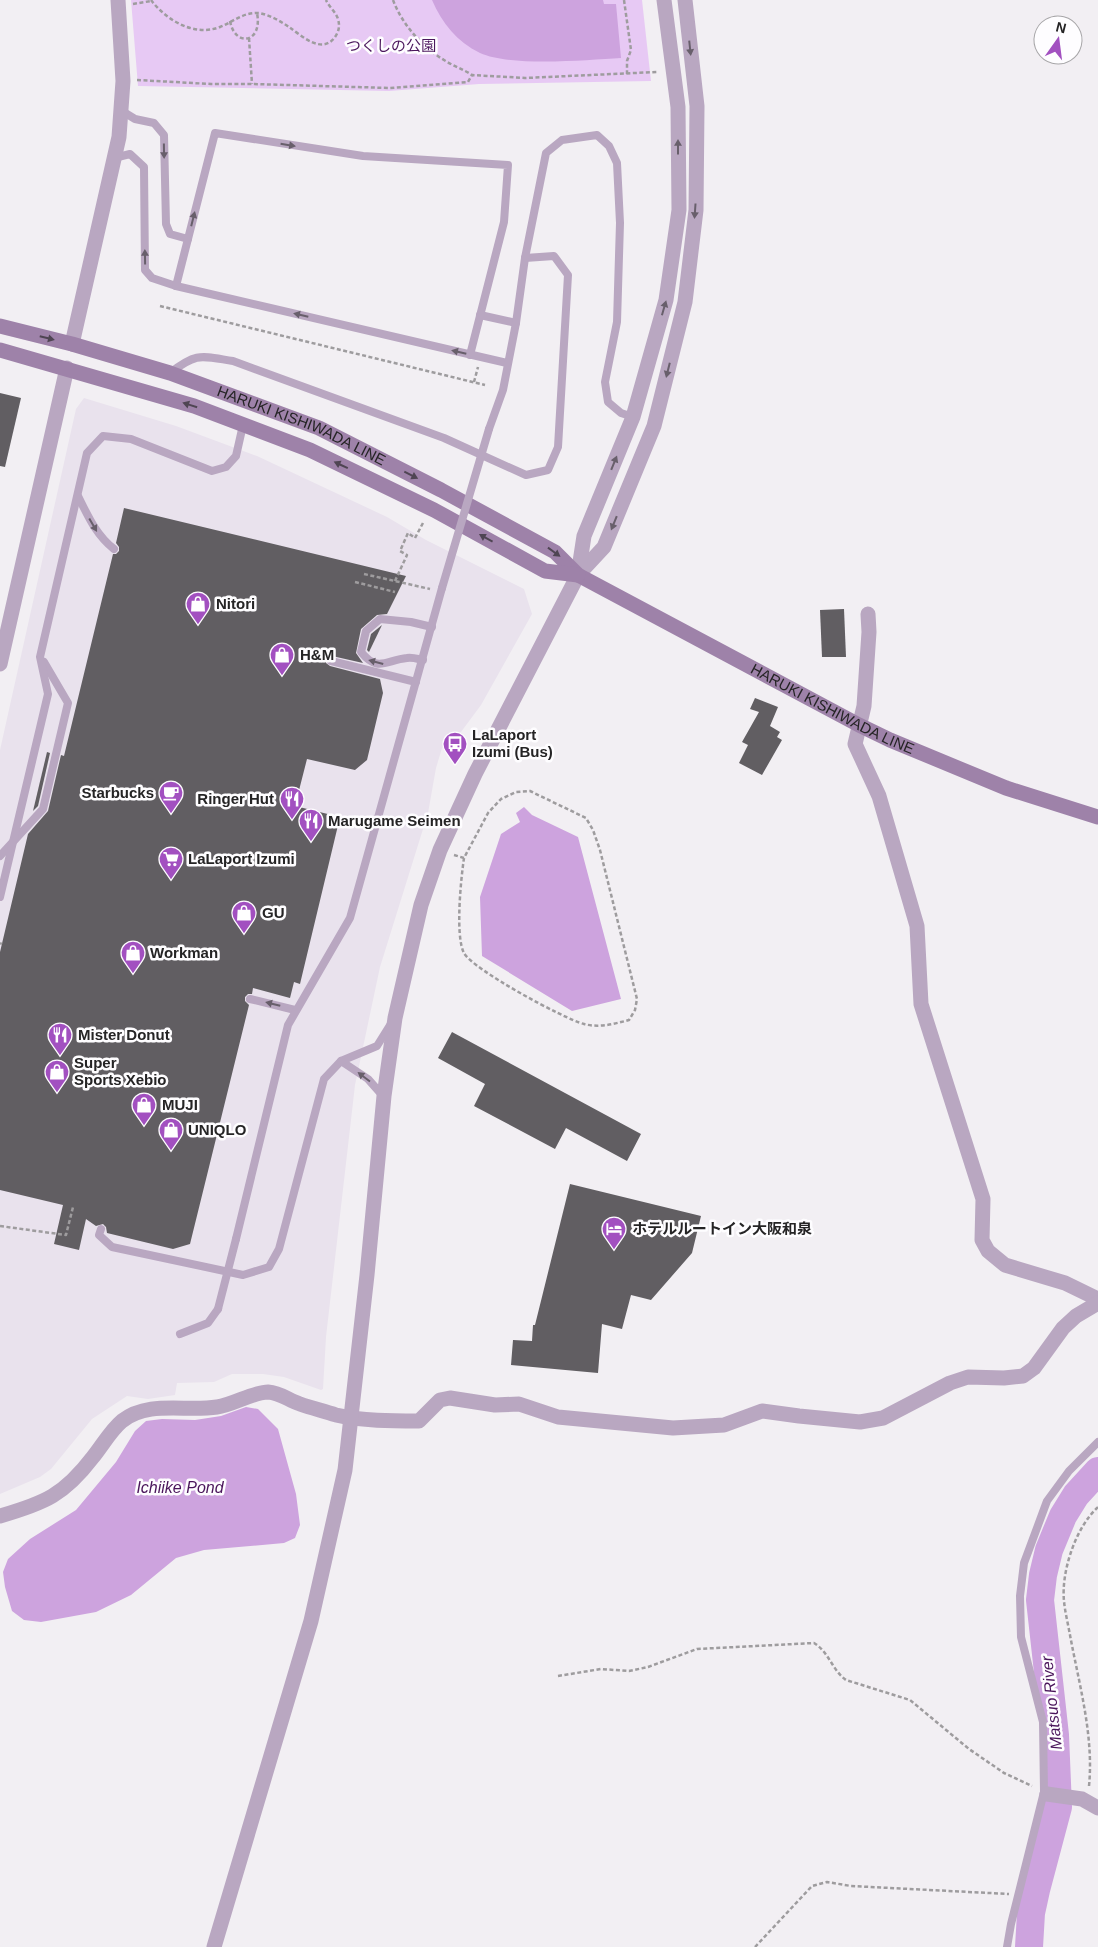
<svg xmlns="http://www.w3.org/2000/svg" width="1098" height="1947" font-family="Arial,'Noto Sans JP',sans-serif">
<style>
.built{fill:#e9e2ed}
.green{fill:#e7c9f4}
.water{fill:#cda3de}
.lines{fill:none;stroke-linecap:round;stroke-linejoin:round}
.river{stroke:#cda3de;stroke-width:28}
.building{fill:#615e62}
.path{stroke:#9e9c9e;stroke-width:2.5;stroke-dasharray:4 2.5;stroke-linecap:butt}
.service{stroke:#b9a7c1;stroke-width:8}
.minor{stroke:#b9a7c1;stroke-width:15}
.tertiary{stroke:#b9a7c1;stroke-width:15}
.secondary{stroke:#9e82a9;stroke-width:15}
.service-bridge{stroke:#b9a7c1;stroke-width:8}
.oneway{fill:#685f6b}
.oneway2{fill:#4f4553}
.labels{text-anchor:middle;stroke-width:5;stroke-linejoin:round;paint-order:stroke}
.park-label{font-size:15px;fill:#4c185e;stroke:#fefdff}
.street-label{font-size:15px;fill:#252425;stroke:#fefdff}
.poi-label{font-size:15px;font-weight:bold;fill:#252425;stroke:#fefdff;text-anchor:start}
.water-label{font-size:16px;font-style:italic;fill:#4a155b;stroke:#fefdff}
</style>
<rect width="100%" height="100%" fill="#f2eff3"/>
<polygon class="built" points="84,398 176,426 257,456 387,517 426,540 524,589 532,614 481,705 461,732 442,748 436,768 428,813 380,967 355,1085 326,1337 323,1389 321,1390 284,1377 263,1374 232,1374 214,1382 177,1383 175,1395 148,1399 127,1396 92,1419 51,1469 40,1477 0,1494 0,750 76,409"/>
<polygon class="green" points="131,0 642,0 651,81 479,84 389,91 138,86"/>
<g class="water">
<path d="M432,0H603L604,4H616L621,58C586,60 511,67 480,53C457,42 442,23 432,0Z"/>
<polygon points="524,807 532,815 578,837 621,999 572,1011 482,956 480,897 501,834 520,822 516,813"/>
<polygon points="246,1407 258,1409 278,1429 296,1494 300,1525 295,1538 284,1543 204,1550 176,1558 131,1595 96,1612 41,1622 24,1620 12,1611 5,1587 3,1572 8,1559 30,1539 76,1510 116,1462 135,1431 146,1421 162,1419 195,1420 221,1416"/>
</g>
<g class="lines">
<polyline class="river" points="1029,1947 1031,1913 1036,1890 1058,1807 1055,1735 1040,1600 1043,1575 1049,1550 1063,1516 1076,1495 1098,1471"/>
</g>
<g class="building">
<polygon points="0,393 21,398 5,467 0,466"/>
<polygon points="124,508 406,576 387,614 377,615 361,629 356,653 363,663 332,656 329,656 326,659 326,663 330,666 380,679 383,693 367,760 355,770 307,759 295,806 340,817 300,984 294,982 290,998 253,988 252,994 248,994 245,997 245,1001 249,1005 190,1244 173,1249 107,1233 106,1227 103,1224 96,1226 86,1219 79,1250 54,1244 63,1205 0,1190 0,952 28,834 48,811 61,755 64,756 113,554 116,554 119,551 119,547 116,543"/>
<polygon points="844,609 846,657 822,657 820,610"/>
<polygon points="382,625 369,652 367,650 371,634"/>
<polygon points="755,698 778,707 770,726 780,732 777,737 782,740 762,775 739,763 748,745 742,742 759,712 750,709"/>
<polygon points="47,752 50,753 38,806 33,811"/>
<polygon points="452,1032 641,1134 627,1161 566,1128 555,1149 474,1106 485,1084 438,1058"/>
<polygon points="570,1184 701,1216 692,1253 651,1300 631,1295 622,1329 602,1324 598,1373 511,1365 513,1340 532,1341 533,1325 535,1325"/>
</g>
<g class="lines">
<g class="path">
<path d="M151,0C166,20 194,37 220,27C233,22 243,12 259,13C270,15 280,21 289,27C302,36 322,55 335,37C339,31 340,26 338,19C336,12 329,7 326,0"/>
<path d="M393,0C402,24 422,47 444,60C453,66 463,69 472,75"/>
<polyline points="624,0 631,50 627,61 627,74"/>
<polyline points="133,4 151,1"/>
<path d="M230,21C235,48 263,43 257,13"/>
<polyline points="249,38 252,84"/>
<polyline points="137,80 211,84 252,84 390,88 468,82 472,75 525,78 657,72"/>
<polyline points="160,306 485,385"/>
<polyline points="474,382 478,367"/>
<polyline points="364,574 430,589"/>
<polyline points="395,581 407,555 400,551 408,533 415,538 424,521"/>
<polyline points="355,582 395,592"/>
<path d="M454,855L464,858L488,813L501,799L516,792L530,791L586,818L593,830L600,850L637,999L635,1010L629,1020C614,1024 599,1028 584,1024C564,1019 472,969 464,953C455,936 461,878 464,858"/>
<polyline points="0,943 2,944"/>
<polyline points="0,1226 66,1235 73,1207"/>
<path d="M558,1676L601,1669L629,1671L648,1667L697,1649L814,1643C829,1652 832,1670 846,1680L910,1700L969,1749L1004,1773L1032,1786"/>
<path d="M1089,1786C1094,1736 1079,1684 1070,1635C1068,1624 1065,1612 1064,1601C1061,1571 1076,1527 1098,1507"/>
<polyline points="755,1947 812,1886 827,1882 851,1886 1009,1894"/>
</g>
<g class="service">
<polyline points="122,111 135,119 154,123 164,135 166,224 170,234 188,239"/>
<polyline points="114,158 130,154 144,167 145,270 152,278 176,286"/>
<polyline points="480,315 516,323"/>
<polyline points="470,355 504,222 508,165 363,156 215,133 176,286 481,357 507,363"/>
<path d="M170,373C197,352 201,356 233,361L444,438L526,475L548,470L558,447L568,275L554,256L525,258"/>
<polyline points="489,429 503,390 516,323 525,258 546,153 562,140 597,135 609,146 617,163 620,223 617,322 605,382 608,402 621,413 633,417"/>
<path d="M78,496C88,516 96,535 114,549"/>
<path d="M423,660C418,659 412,657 407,658C386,660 378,673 361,652L366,631L380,619L411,622L432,627"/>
<polyline points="331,661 416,682"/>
<polyline points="0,856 43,809 68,703 44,662"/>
<polyline points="0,897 48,694 40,657 87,453 103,436 131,439 212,471 226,467 236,456 243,425"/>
<polyline points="250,999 295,1010"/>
<polyline points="341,1061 368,1079 383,1096"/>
<polyline points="101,1229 99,1235 112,1247 243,1275 269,1267 279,1249 324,1079 341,1061 377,1046 392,1022"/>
<polyline points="236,1239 288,1025 350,918 442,588"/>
<polyline points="180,1334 208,1323 218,1309"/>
<polyline points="1007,1947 1011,1924 1044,1792 1043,1722 1021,1637 1020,1596 1024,1563 1047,1501 1069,1471 1098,1442"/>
</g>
<g class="minor">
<polyline points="868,614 869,632 864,706 855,744 879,796 917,926 921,1004 983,1199 982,1240 988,1251 1005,1265 1065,1283 1098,1299"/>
<path d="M0,1516C45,1503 64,1495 93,1457C102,1446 111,1430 122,1421C149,1400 185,1412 217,1407C233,1405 253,1392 268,1392C281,1393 288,1400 300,1404C311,1408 324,1411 336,1415C363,1421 391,1421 419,1421L440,1400L450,1398L495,1405L519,1404L558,1417L673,1428L724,1425L762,1411L799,1416L860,1422L883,1418L950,1383L968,1377L1004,1378L1023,1376L1034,1368L1063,1328L1076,1316L1098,1303"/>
<polyline points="1047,1794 1082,1799 1098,1808"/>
</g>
<g class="tertiary">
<polyline points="72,344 119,137 123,81 118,0"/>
<polyline points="578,575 604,547 654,426 685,302 696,210 697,106 685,0"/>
<polyline points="0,664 67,368"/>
<polyline points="214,1947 311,1621 345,1470 367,1275 384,1096 395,1018 421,905 440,850 475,774 578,575 584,536 633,417 666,300 679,210 678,107 664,0"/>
</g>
<g class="secondary">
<path id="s1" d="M0,326L72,344L170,373L319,428L441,490L555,552L578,575L859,725L890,740L1006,788L1098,817"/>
<polyline points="0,350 194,406 310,450 434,510 545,571 578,575"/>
</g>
<g class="service-bridge">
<polyline points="442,588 489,429"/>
<polyline points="218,1309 236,1239"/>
</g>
</g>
<defs><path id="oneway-solid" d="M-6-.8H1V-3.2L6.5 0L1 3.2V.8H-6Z" transform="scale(1.25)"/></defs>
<g class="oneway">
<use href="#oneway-solid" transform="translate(690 48) rotate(84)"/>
<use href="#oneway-solid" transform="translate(288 145) rotate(9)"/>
<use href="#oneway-solid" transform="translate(678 147) rotate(-90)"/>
<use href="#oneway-solid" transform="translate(164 151) rotate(89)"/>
<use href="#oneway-solid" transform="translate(695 211) rotate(94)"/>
<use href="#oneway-solid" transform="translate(193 219) rotate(-76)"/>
<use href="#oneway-solid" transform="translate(145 257) rotate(-91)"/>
<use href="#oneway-solid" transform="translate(664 308) rotate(-74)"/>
<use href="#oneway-solid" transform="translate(301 315) rotate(-167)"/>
<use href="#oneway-solid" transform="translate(459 352) rotate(-167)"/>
<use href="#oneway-solid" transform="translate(668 370) rotate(104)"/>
<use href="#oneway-solid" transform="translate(614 463) rotate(-68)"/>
<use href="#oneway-solid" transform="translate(614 523) rotate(112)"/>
<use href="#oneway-solid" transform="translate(93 525) rotate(60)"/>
<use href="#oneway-solid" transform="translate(376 662) rotate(-165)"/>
<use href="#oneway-solid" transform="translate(273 1004) rotate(-166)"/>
<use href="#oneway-solid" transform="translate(364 1077) rotate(-143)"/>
</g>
<g class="oneway2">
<use href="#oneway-solid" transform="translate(47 338) rotate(14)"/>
<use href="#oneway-solid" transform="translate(190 405) rotate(-162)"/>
<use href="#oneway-solid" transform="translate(341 465) rotate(-155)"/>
<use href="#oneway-solid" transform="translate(411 475) rotate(27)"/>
<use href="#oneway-solid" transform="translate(486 538) rotate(-151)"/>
<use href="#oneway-solid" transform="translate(554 552) rotate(36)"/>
</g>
<defs>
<symbol id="shop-pin" viewBox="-11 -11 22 30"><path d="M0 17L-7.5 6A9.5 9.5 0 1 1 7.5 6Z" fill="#a250c0" stroke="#fefdff"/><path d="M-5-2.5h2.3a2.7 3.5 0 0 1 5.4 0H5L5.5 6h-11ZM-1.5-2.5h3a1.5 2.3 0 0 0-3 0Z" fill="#fff"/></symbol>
<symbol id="bus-pin" viewBox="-11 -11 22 30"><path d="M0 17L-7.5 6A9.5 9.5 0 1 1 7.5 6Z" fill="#a250c0" stroke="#fefdff"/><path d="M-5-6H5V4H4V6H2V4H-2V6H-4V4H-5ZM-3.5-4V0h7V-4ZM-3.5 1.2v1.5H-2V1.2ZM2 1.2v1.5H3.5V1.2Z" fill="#fff"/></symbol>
<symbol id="cafe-pin" viewBox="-11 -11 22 30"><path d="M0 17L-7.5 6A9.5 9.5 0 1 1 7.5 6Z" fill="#a250c0" stroke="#fefdff"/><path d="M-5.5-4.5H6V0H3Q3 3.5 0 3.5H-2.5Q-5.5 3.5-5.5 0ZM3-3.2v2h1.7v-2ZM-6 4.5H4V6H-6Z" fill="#fff"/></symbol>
<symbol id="restaurant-pin" viewBox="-11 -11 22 30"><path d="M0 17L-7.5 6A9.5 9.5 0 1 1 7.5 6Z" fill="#a250c0" stroke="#fefdff"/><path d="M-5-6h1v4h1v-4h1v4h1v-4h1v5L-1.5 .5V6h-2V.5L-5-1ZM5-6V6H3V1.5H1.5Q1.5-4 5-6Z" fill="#fff"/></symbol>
<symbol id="supermarket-pin" viewBox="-11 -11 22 30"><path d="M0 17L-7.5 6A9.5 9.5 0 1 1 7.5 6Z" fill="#a250c0" stroke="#fefdff"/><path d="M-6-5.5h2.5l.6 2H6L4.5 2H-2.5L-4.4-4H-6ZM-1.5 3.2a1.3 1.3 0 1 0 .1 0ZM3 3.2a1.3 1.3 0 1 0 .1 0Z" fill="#fff"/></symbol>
<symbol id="hotel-pin" viewBox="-11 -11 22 30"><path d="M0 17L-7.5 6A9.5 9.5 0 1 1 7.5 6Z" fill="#a250c0" stroke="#fefdff"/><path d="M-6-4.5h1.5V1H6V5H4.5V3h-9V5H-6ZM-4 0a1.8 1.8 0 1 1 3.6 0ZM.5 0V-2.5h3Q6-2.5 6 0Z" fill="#fff"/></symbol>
</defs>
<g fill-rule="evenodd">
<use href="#shop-pin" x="184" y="590" width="28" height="38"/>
<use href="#shop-pin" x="268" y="641" width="28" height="38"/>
<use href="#bus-pin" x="441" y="730" width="28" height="38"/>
<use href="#cafe-pin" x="157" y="779" width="28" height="38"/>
<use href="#restaurant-pin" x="278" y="785" width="28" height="38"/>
<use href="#restaurant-pin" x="297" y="807" width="28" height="38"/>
<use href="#supermarket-pin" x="157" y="845" width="28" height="38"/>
<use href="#shop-pin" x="230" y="899" width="28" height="38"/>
<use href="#shop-pin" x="119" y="939" width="28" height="38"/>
<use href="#restaurant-pin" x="46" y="1021" width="28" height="38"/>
<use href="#shop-pin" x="43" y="1058" width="28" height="38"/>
<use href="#shop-pin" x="130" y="1091" width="28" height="38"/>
<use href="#shop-pin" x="157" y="1116" width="28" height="38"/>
<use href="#hotel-pin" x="600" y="1215" width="28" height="38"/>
</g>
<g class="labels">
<g class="park-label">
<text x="391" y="51">つくしの公園</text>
</g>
<g class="street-label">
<text dy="5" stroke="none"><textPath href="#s1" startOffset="318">HARUKI KISHIWADA LINE</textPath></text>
<text dy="5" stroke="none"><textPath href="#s1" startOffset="922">HARUKI KISHIWADA LINE</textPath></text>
</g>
<g class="poi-label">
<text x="216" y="609">Nitori</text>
<text x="300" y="660">H&amp;M</text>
<text x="472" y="740">LaLaport<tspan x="472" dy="17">Izumi (Bus)</tspan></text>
<text x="154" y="798" text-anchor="end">Starbucks</text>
<text x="274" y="804" text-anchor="end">Ringer Hut</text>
<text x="328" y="826">Marugame Seimen</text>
<text x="188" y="864">LaLaport Izumi</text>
<text x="262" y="918">GU</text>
<text x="150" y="958">Workman</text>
<text x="78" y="1040">Mister Donut</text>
<text x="74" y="1068">Super<tspan x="74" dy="17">Sports Xebio</tspan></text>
<text x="162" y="1110">MUJI</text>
<text x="188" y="1135">UNIQLO</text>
<text x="632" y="1234">ホテルルートイン大阪和泉</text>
</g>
<g class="water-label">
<text x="180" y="1493">Ichiike Pond</text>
<text transform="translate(1051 1703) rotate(-96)" y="6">Matsuo River</text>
</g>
</g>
<g transform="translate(1058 40) rotate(14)"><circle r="24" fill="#fefdff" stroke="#a7a6a8"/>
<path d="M0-4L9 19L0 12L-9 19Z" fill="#a250c0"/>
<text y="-8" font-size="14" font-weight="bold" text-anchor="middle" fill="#252425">N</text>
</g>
</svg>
